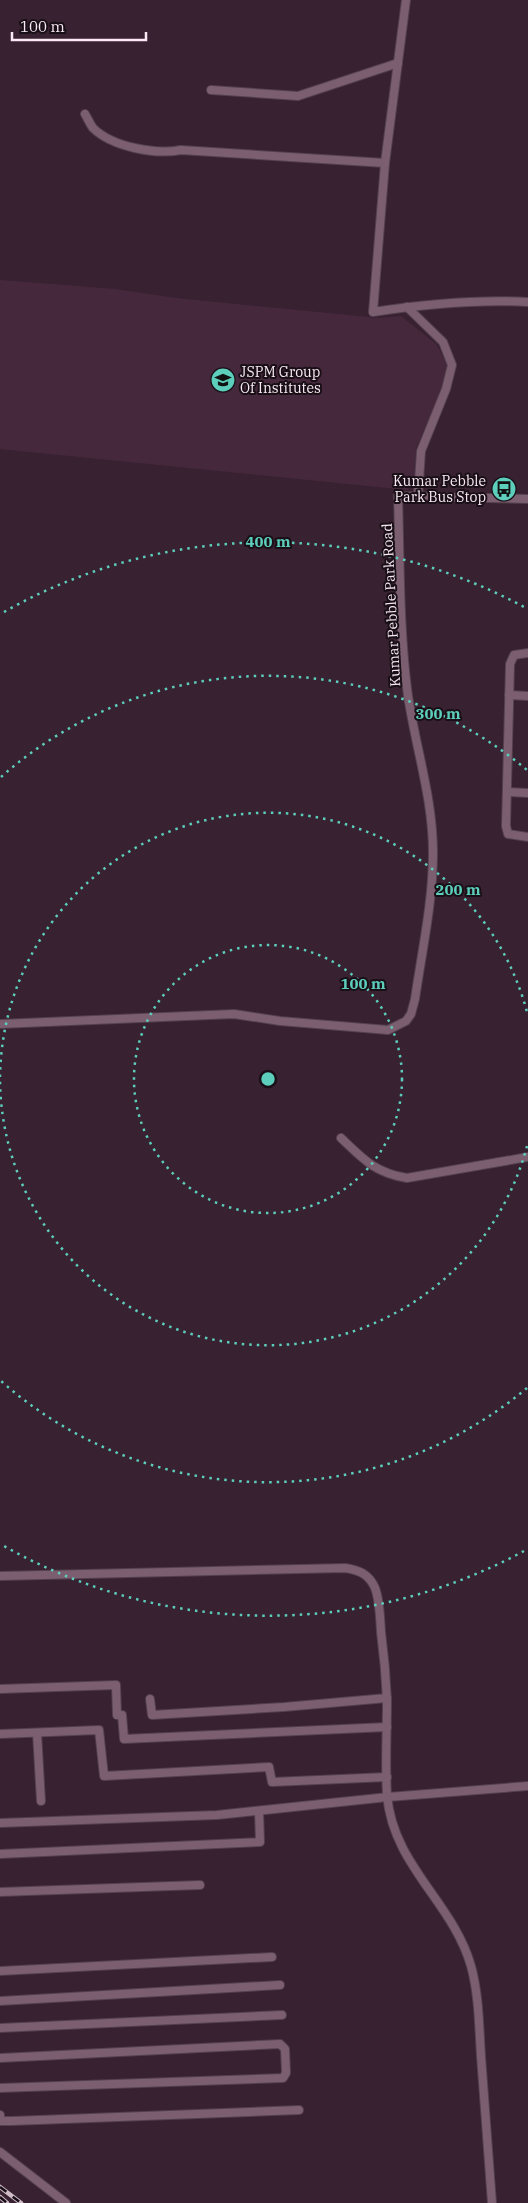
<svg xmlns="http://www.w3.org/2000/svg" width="528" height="2203" font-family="'IBM Plex Serif',serif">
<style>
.built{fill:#46283d}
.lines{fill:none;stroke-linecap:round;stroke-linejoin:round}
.street-casing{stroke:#54404e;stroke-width:10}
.street{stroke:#7b5f71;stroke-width:8}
.rail-casing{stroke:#cebbc8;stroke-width:4.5}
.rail{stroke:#190f16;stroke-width:2.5;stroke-dasharray:8;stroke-linecap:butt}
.ring{fill:none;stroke:#5ccebb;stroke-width:2.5;stroke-dasharray:2.5 5}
.labels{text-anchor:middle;stroke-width:4;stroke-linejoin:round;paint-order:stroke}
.poi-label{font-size:14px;fill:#fae9f4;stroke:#190f16;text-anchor:start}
.street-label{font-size:14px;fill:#fae9f4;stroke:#190f16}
.centre{fill:#5ccebb;stroke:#190f16;stroke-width:2.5}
.ring-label{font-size:15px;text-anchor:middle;font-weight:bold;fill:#5ccebb;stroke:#190f16;stroke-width:4;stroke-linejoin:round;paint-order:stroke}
</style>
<rect width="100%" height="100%" fill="#382131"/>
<polygon class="built" points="0,280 115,289 176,298 379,318 401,316 436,344 449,367 441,392 416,448 414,482 407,490 0,449"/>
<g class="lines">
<defs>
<g id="street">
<polyline points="211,90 298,96 398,63"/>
<path d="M85,114C88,119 90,124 93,128C112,147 156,155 181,150L385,163L373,312C425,304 475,299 528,302"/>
<polyline points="385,163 406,0"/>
<polyline points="407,307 443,342 452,365 446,389 421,451 418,496"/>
<polyline points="528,653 514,655 510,664 506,826 508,834 528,837"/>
<polyline points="509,695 528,696"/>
<polyline points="507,792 528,793"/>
<path d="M0,1024L234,1014L280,1021L388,1030L406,1021L411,1014L415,999C422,951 433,901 433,853C433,799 416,749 408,696C399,630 400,563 398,496L528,499"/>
<path d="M341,1138C363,1159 375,1173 407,1178L528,1157"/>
<path d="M0,1576L345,1568C359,1570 369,1574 375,1588C380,1601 380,1618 381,1632C384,1655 386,1678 387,1700C387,1732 385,1763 387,1795C393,1866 453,1902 471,1966C479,1995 479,2026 481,2056C485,2105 488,2154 492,2203"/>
<polyline points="0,1689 116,1685 117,1715 122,1715 124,1739 387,1727"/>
<polyline points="150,1699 152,1715 284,1707 387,1698"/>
<polyline points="37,1733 41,1801"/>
<polyline points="0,1734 99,1730 104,1776 269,1767 272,1782 387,1777"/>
<polyline points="0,1823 217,1815 388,1797 528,1786"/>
<polyline points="0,1854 260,1842 259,1811"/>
<polyline points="0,1892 200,1885"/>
<polyline points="0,1971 272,1957"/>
<polyline points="0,2001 280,1985"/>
<polyline points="0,2028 282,2015"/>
<polyline points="0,2058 280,2044 285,2049 286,2073 283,2078 0,2088"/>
<polyline points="0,2115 0,2121 12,2121 299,2110"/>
<polyline points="0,2152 66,2203"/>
</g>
</defs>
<use href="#street" class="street-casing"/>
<use href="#street" class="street"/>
<defs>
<g id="rail">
<polyline points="0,2187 21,2203"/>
<polyline points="0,2197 7,2203"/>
</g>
</defs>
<use href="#rail" class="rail-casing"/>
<use href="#rail" class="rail"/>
</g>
<g class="ring">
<circle cx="268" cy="1079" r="134"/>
<path d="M527 1146A268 268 0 0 1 0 1081M0 1077A268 268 0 0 1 527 1012"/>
<path d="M527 1388A403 403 0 0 1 1 1381M1 777A403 403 0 0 1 527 770"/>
<path d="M524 1551A537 537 0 0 1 4 1546M4 612A537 537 0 0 1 524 607"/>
</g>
<defs>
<symbol id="university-disc" viewBox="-11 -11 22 22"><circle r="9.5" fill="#5ccebb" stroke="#190f16"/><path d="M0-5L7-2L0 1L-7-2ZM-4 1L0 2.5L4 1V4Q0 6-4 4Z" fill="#111"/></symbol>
<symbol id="bus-disc" viewBox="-11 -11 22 22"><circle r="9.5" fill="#5ccebb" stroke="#190f16"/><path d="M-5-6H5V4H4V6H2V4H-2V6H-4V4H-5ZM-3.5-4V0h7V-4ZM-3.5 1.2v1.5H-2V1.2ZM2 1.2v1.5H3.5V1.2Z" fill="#111"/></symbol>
</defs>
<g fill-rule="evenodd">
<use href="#university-disc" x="209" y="366" width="28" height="28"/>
<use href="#bus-disc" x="490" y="475" width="28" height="28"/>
</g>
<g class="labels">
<g class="poi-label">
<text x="240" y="377">JSPM Group<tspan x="240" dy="16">Of Institutes</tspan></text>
<text x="486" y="486" text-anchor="end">Kumar Pebble<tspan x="486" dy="16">Park Bus Stop</tspan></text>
</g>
<g class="street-label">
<text transform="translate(391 605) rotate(-93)" y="5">Kumar Pebble Park Road</text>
</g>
</g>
<circle cx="268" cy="1079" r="8" class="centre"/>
<g class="ring-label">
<text x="268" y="547">400 m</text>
<text x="438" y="719">300 m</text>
<text x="458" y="895">200 m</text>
<text x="363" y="989">100 m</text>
</g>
<path d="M12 32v8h134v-8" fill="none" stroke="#fae9f4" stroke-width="2.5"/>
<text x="20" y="32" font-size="15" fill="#fae9f4" stroke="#190f16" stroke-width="4" paint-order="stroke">100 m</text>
</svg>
